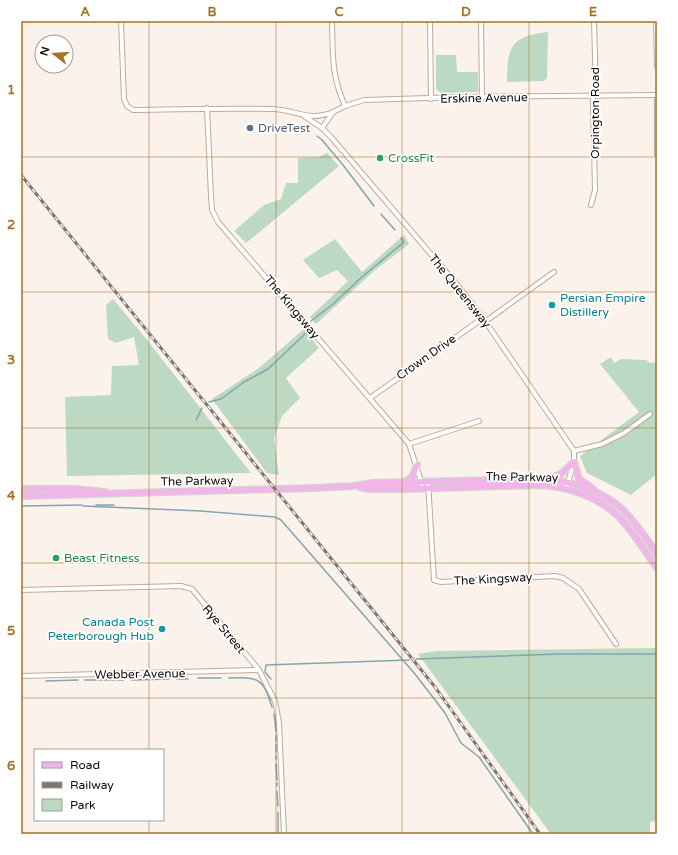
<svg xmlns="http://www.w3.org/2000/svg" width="678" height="855" font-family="'Varela Round',sans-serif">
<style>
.green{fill:#bbd9c3}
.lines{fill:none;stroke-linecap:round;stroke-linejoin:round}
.stream{stroke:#82a5ae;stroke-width:1.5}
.minor-casing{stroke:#c0a99c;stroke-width:6}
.major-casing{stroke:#d5d3d2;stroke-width:8}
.minor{stroke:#fff;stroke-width:4}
.major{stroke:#f2b5e9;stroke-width:5.5}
.rail-casing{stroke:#7e7570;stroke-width:3}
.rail{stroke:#fff;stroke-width:1.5;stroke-dasharray:4.5;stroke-linecap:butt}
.grid{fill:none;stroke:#a27327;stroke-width:1;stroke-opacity:0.55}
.service-dot{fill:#5c6f8a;stroke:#fff;stroke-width:1.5}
.leisure-dot{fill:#2e9e5b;stroke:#fff;stroke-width:1.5}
.culture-dot{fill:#0f9aa8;stroke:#fff;stroke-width:1.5}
.labels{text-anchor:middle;stroke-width:3.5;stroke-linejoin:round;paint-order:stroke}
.street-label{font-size:12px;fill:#130b07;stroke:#fff}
.service-label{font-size:12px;fill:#4e5e75;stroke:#fff;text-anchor:start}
.leisure-label{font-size:12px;fill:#27864d;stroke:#fff;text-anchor:start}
.culture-label{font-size:12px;fill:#0d838f;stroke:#fff;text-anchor:start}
.neatline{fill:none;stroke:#a27327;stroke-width:1.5}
.grid-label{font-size:13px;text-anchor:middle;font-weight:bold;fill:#a27327}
</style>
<rect width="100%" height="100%" fill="#fcf2ec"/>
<g class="green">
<path d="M548,32L547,78L544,81L507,82C507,47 511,36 548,32Z"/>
<polygon points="436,55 456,55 457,72 478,72 478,92 441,93 436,89"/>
<polygon points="327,153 339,166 246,243 234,231 264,205 281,199 286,183 298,183 298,158 319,157"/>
<polygon points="404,235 409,244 374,271 316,324 310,317 348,281 337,270 319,278 303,260 335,239 362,272"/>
<polygon points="113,299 147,340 251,473 67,476 65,397 111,395 112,366 139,365 134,337 116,343 108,339 106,305"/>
<polygon points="304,329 319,348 286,378 300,398 282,416 274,438 279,475 267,473 212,399 259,368"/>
<polygon points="611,357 614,363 621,359 646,360 650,363 657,362 657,474 631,495 587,473 580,456 639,412 600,364"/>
<polygon points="657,648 657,821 650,822 650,834 551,834 418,654 436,651"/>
</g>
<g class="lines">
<g class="stream">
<polyline points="317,136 322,140 343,165 374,206"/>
<polyline points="381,214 395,230"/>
<polyline points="311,321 333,304 362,277 404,242 401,238"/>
<polyline points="209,402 221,399 244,382 268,369 306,333"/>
<polyline points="196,420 202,408"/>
<polyline points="96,505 114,505 97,505"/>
<polyline points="21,506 82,505"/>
<polyline points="83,506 201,511 275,517 281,520 415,674 445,713 461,743 479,757 533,834"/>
<polyline points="416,659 560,654 657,654"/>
<polyline points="198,678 221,678"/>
<path d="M229,678C259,677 263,678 272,707"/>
<polyline points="177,679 188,679"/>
<polyline points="271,679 265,672 266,665 409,660"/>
<polyline points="85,680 123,680"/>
<polyline points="132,680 169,679"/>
<polyline points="46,681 78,680"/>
<polyline points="274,714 276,731"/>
<polyline points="276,736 276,741"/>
<polyline points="276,744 276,752"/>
<polyline points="276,756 276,759"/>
<polyline points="276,764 277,780"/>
<polyline points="277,786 277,783"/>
<polyline points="277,791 278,806"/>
<polyline points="278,812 278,834"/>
</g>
<defs>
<g id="minor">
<path d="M121,21L124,99L127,106L133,110C180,109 226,108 273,109C297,110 308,122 333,112"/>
<path d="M332,21C333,54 331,75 345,106"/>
<polyline points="430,21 431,99"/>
<polyline points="481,21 482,98"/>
<polyline points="656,21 657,66"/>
<polyline points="657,95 657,154"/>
<polyline points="207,108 211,196 212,210 218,222 409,444 422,484"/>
<polyline points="304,116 322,128 331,137 459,287 483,318 574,451 574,462 566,489"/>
<polyline points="322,128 333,112 345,106 364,100 461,97 657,95"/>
<polyline points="591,205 595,190 593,100 593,96 596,91 594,21"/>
<polyline points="486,321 554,272"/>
<polyline points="370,398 483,318"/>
<polyline points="409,444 479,421"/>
<polyline points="574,451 602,444 624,433 650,414"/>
<polyline points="428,482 434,580 441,582 555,576 563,578 579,589 616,644"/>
<polyline points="21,590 181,586 192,589 259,670 275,701 279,723 284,834"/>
<polyline points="21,676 259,670"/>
</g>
<g id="major">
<polyline points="574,462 579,479 592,488"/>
<polyline points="552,478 561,474 574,462"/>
<polyline points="405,482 412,477 417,465"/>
<path d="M360,487L369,489H405L539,485C566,486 596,496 616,514C632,529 644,550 657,568"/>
<polyline points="21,489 75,489 105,492"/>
<path d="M21,496L314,488L354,486L372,483L547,479C573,482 601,491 621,508C635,521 646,538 657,554"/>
</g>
</defs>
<use href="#minor" class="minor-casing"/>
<use href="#major" class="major-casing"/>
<use href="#minor" class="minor"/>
<use href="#major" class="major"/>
<defs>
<polyline id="rail" points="21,175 435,687 540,834"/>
</defs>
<use href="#rail" class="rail-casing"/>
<use href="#rail" class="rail"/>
</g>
<path class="grid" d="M149,21V750M276,21V834M402,21V834M529,21V834M21,157H657M21,292H657M21,428H657M21,563H657M21,698H657M149,820V834"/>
<circle class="service-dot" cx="250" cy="128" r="4"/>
<g class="leisure-dot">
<circle cx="380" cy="158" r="4"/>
<circle cx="56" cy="558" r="4"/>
</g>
<g class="culture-dot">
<circle cx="552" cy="305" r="4"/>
<circle cx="162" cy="629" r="4"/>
</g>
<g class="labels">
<g class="street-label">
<text transform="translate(484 98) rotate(-1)" y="4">Erskine Avenue</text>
<text transform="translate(595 113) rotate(-90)" y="4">Orpington Road</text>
<text transform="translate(460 291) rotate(51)" y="4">The Queensway</text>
<text transform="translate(292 307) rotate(50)" y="4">The Kingsway</text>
<text transform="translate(426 357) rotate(-35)" y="4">Crown Drive</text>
<text transform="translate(522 477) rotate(1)" y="4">The Parkway</text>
<text transform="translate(197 481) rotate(-1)" y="4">The Parkway</text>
<text transform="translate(493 579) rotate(-3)" y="4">The Kingsway</text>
<text transform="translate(224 629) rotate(50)" y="4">Rye Street</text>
<text transform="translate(140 674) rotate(-1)" y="4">Webber Avenue</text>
</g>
<g class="service-label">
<text x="258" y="132">DriveTest</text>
</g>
<g class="leisure-label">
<text x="388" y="162">CrossFit</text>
<text x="64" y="562">Beast Fitness</text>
</g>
<g class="culture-label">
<text x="560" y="302">Persian Empire<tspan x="560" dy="14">Distillery</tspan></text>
<text x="154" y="626" text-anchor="end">Canada Post<tspan x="154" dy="14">Peterborough Hub</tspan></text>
</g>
</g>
<rect width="678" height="855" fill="none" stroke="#ffffff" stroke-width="44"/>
<rect x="34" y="749" width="130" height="72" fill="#ffffff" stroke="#a19d9c"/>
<rect x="42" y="762" width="20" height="6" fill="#f2b5e9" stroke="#a19d9c"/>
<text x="70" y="769" font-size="12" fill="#130b07">Road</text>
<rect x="42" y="782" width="20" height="6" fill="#7e7570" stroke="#a19d9c"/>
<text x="70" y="789" font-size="12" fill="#130b07">Railway</text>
<rect x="42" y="799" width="20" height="12" fill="#bbd9c3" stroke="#a19d9c"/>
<text x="70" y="809" font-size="12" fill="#130b07">Park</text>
<g transform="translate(54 54) rotate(287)"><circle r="19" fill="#ffffff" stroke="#a19d9c"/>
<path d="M0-3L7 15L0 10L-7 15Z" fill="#a27327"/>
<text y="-6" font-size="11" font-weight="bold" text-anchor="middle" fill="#130b07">N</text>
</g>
<rect x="22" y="22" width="634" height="811" class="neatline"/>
<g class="grid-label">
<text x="85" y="16">A</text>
<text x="212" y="16">B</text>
<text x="339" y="16">C</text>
<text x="466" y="16">D</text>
<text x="593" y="16">E</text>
<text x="11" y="94">1</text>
<text x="11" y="229">2</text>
<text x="11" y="364">3</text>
<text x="11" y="500">4</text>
<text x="11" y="635">5</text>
<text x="11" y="770">6</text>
</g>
</svg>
